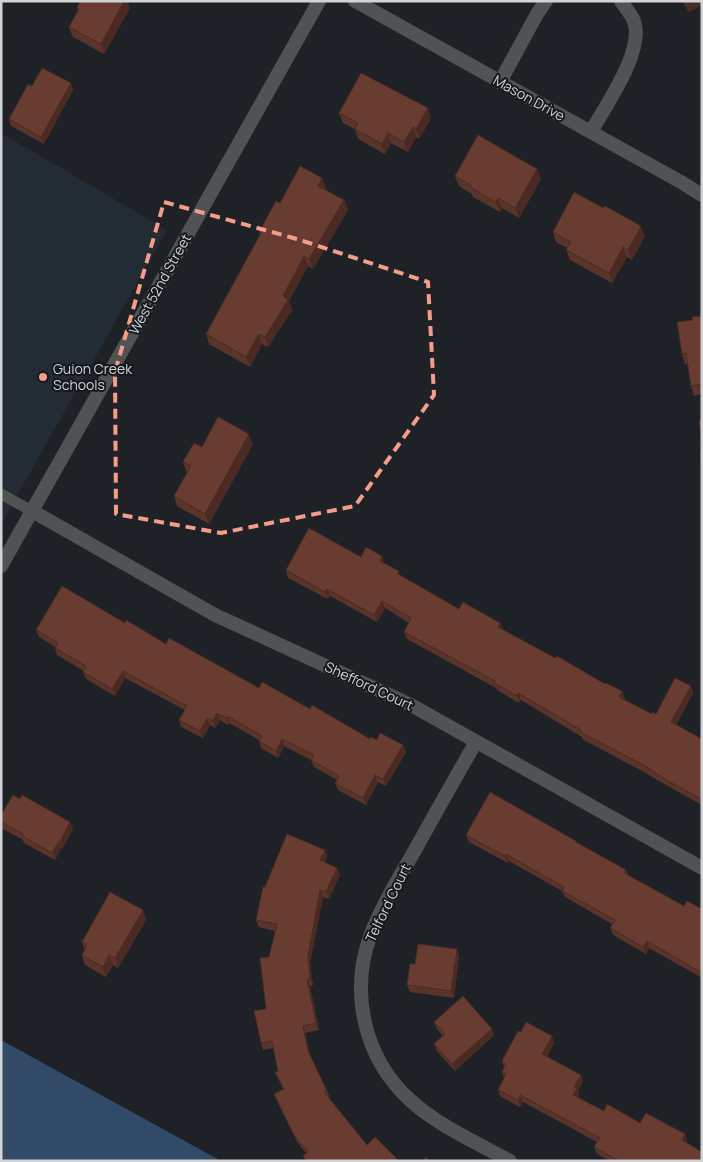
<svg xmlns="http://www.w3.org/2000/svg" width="703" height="1162" font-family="Manrope,sans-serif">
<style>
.built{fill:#232b35}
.green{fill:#304a67}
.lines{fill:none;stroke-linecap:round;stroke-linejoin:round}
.service{stroke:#505254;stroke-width:11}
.minor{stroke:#505254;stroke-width:14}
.tertiary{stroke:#505254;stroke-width:14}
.wall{fill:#5a342a}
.shaded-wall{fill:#4a2a22}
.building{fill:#693c31;stroke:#4a2a22}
.marked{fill:none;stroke:#f49e89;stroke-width:4;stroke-dasharray:10 6;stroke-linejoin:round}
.poi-dot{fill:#f49e89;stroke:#15191d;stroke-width:2}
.labels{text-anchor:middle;stroke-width:4;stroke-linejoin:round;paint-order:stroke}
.street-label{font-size:14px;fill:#d1d3d7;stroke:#15191d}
.poi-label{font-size:14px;fill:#d1d3d7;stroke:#15191d;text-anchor:start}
</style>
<rect width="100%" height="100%" fill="#1e2226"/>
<polygon class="built" points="1,133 167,230 1,524"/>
<polygon class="green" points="1,1040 221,1161 1,1161"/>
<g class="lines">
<polyline class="service" points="1,494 32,511"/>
<g class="minor">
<polyline points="355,1 681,182 702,195"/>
<polyline points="500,82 537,14 546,1"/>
<path d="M591,132C605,106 645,51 634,21C631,14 625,7 621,1"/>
<polyline points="32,511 215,615 411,705 702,868"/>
<path d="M476,742C455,778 435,814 415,850C399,878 382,905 371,934C349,992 364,1058 410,1100C437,1125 477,1143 510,1161"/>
</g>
<polyline class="tertiary" points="1,566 319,1"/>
</g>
<g class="wall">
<polygon points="683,1 702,1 702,5 689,12"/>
<polygon points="77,8 130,8 104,54 73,37 69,27 78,12"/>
<polygon points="71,83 73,90 44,144 11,126 9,119 32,86"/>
<polygon points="428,108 431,118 419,139 416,137 408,152 391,143 385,154 358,139 355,129 343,123 339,113"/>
<polygon points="537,169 541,179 519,218 502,208 500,212 473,197 472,194 459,186 455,176"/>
<polygon points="326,188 325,190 344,200 348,210 313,269 308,266 289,301 292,310 268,347 262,344 250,367 209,344 206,334 260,235 259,232 280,203"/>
<polygon points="553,232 645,236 632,260 627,257 612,283 570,260 566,250 567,248 556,242"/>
<polygon points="702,316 702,394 694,396 691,386 687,364 685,364 682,354 693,320"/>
<polygon points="253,444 209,524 177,506 174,496 187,472 183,462 202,447"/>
<polygon points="361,557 385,564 400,575 459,609 503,630 555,658 605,684 622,691 625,699 624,700 652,714 656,714 691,686 693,693 676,725 702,739 702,805 673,789 642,771 582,739 582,737 521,700 519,703 497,690 496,688 407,639 404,632 409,623 385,608 377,622 330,596 328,599 288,578 286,570"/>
<polygon points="125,623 166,644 259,688 310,709 370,739 403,745 406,752 386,786 378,782 366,805 338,790 335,783 337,780 314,767 311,760 284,746 278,758 261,748 259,741 259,740 229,723 228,725 220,720 215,728 210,725 203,738 181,727 179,720 185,710 125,678 115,696 86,679 83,672 84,671 57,655 55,648 55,647 39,637 36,630"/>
<polygon points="1,815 73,829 62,849 61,848 55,860 24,843 23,840 1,828"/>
<polygon points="466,835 577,843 626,870 628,875 684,906 702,909 702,978 649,948 646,954 613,935 610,928 612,924 565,897 562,891 509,861 508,863 469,842"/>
<polygon points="325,850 327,857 325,862 337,868 340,875 329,899 323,897 310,963 313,985 310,986 319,1030 305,1033 310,1055 327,1091 330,1098 329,1098 367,1145 399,1161 305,1161 303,1156 306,1153 297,1142 277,1101 274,1094 283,1089 275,1072 278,1071 274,1048 263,1050 261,1043 266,1009 275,931 259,927 256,920 265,887"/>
<polygon points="143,910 146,920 118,968 113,965 106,977 85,965 82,955 85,950 82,942"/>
<polygon points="459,956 454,998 410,992 407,985 415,964"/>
<polygon points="434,1022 494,1035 455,1071 437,1051 434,1044 443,1036 437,1029"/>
<polygon points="521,1032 554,1043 547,1056 581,1075 583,1081 578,1091 579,1095 578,1098 604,1111 640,1123 685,1134 687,1140 686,1143 702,1161 610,1161 597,1154 594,1147 597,1142 523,1102 520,1107 501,1097 498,1090 504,1078 502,1072 504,1067 502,1061"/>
</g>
<g class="shaded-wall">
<polygon points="123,1 127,1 130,8 104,54 101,44"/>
<polygon points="688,1 702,1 702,5 689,12 686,2"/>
<polygon points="71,83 73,90 44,144 41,137"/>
<polygon points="428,108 431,118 419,139 416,129"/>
<polygon points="413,127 416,137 408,152 404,142"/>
<polygon points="388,133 391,143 385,154 382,144"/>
<polygon points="537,169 541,179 519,218 515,208"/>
<polygon points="322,178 326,188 322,196 318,186"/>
<polygon points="498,198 502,208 500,212 496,202"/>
<polygon points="344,200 348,210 313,269 309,259"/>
<polygon points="641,226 645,236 632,260 628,250"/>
<polygon points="623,247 627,257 612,283 609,273"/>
<polygon points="304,256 308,266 289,301 292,310 268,347 265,337 283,296"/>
<polygon points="259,334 262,344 250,367 246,357"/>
<polygon points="249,434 253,444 209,524 205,514"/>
<polygon points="382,556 385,563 380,561"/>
<polygon points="327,589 330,596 328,599 325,592"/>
<polygon points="382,601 385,608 377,622 374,615"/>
<polygon points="500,623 503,630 498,627"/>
<polygon points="123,671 125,678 115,696 112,689"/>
<polygon points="691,686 693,693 674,729 671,722"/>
<polygon points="622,691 625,699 622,704 619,697"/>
<polygon points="518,693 521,700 519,703 517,696"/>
<polygon points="217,713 220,720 215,728 213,721"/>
<polygon points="227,716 229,723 228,725 226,718"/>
<polygon points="207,718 210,725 203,738 200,731"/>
<polygon points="282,739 284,746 278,758 276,751"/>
<polygon points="403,745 406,752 386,786 383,779"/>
<polygon points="375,775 378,782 366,805 363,798"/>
<polygon points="70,822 73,829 62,849 60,842"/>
<polygon points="59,841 61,848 55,860 52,853"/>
<polygon points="325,850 327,857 323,867 320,860"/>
<polygon points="506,854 509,861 508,863 505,856"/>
<polygon points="337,868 340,875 329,899 326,892"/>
<polygon points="320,890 323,897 310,963 313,985 310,978 308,956"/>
<polygon points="143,910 146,920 118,968 115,958"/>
<polygon points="647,941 649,948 646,954 643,947"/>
<polygon points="457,949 459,956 454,998 451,991"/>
<polygon points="109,955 113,965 106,977 103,967"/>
<polygon points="307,979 310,986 319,1030 316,1023"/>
<polygon points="303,1026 305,1033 310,1058 308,1051"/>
<polygon points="492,1029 494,1035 455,1071 452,1064"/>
<polygon points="552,1036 554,1043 545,1061 542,1054"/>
<polygon points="581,1075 583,1081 578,1091 579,1095 575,1102 573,1095 574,1087"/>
<polygon points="520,1095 523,1102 520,1107 518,1100"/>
<polygon points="685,1134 687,1140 684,1147 682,1140"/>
</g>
<g class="building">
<polygon points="80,1 124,1 101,44 69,27 79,9 77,8"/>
<polygon points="42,68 71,83 41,137 9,119 28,84 32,86"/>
<polygon points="361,73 428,108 416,129 413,127 404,142 388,133 382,144 355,129 358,123 339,113"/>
<polygon points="478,135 537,169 515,208 498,198 496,202 470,187 471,185 455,176"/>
<polygon points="300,166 322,178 318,186 344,200 309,259 304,256 283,296 288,300 265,337 259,334 246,357 206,334 261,233 259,232 276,201 280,203"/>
<polygon points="574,192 603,208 605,206 641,226 628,250 623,247 609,273 566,250 571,242 553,232"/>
<polygon points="702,316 702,384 691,386 686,353 682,354 677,322 693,320 692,317"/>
<polygon points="218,417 249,434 205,514 174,496 191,466 183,462 194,443 202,447"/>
<polygon points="702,420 702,444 699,421"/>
<polygon points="700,454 702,454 702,467"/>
<polygon points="309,528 361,557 366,547 382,556 380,561 399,571 398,574 459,609 463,602 500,623 498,627 555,658 557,656 605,684 606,683 622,691 619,697 652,714 653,712 656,714 675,678 691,686 671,722 702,739 702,797 701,799 670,782 640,763 580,732 581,730 518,693 517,696 494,683 495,681 404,632 411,618 382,601 374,615 327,589 325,592 286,570"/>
<polygon points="62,586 125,623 126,620 166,644 169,638 259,688 262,682 310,709 312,705 370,739 371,737 377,740 380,733 403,745 383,779 375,775 363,798 335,783 339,776 311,760 314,755 282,739 276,751 259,741 262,736 227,716 226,718 217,713 213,721 207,718 200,731 179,720 187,706 123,671 112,689 83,672 86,666 55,648 58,643 36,630"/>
<polygon points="490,792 576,841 576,842 626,870 624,873 684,906 687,901 702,909 702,973 647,941 643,947 610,928 615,920 562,891 564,887 506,854 505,856 466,835"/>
<polygon points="13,795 20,799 22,795 70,822 60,842 59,841 52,853 22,836 23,834 1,822 1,815"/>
<polygon points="287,834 325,850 320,860 337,868 326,892 320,890 308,956 310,978 307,979 316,1023 303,1026 308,1051 327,1091 324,1092 367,1145 375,1137 399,1161 307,1161 303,1156 308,1152 294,1135 274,1094 284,1089 275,1072 278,1071 272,1041 261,1043 254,1011 266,1009 260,958 269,957 277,924 256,920 263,887 265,887"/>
<polygon points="110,892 143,910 115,958 109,955 103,967 82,955 87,945 82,942"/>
<polygon points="418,944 457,949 451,991 407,985 410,964 415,964"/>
<polygon points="463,996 492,1029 452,1064 434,1044 445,1034 434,1022"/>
<polygon points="526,1022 552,1036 542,1054 581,1075 574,1087 577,1088 573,1095 604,1111 607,1104 640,1123 646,1113 685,1134 682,1140 702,1152 702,1161 620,1161 594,1147 600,1138 520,1095 518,1100 498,1090 506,1074 502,1072 506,1064 502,1061 518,1031 521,1032"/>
<polygon points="425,1157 432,1161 424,1161"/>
</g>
<path class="marked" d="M164,202L297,239L428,282L434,395L355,506L221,533L116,514L115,372Z"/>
<circle class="poi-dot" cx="43" cy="377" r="5"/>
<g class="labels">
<g class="street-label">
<text transform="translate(529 98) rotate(29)" y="5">Mason Drive</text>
<text transform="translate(160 284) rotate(-61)" y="5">West 52nd Street</text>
<text transform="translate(369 686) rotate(25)" y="5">Shefford Court</text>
<text transform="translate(388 903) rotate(-64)" y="5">Telford Court</text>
</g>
<g class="poi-label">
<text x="53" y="374">Guion Creek<tspan x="53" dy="16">Schools</tspan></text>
</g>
</g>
<rect width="703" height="1162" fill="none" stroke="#d1d3d7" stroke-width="5"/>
</svg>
